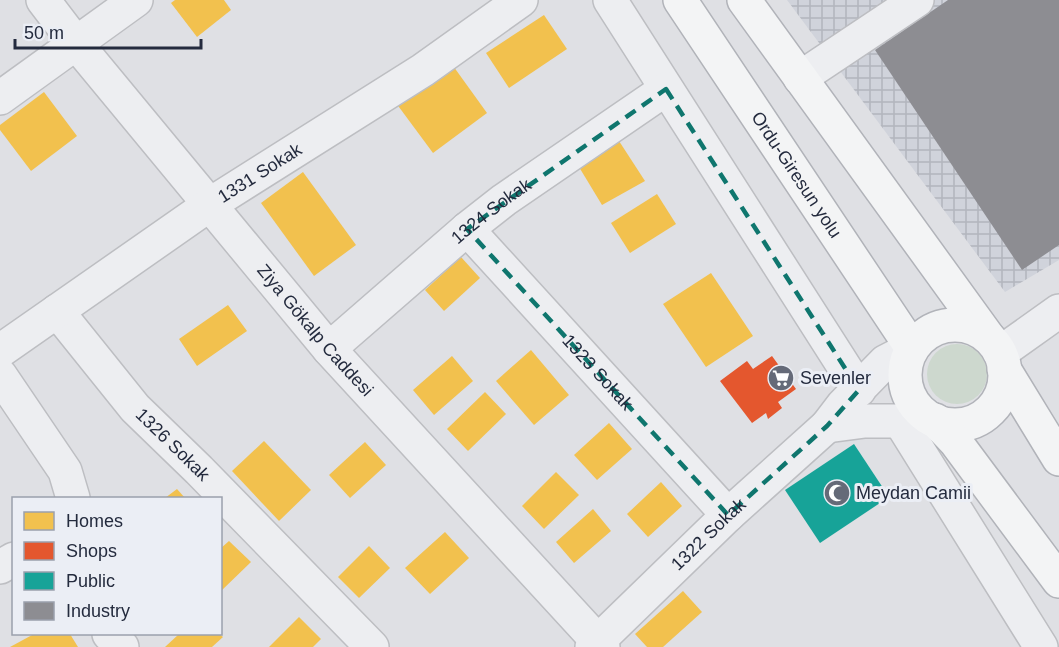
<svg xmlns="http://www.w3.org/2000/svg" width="1059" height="647" font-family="Arial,sans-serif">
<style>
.industrial{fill:url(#industrial-grid)}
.green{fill:#cdd8ce}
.homes{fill:#f2c14e}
.shops{fill:#e4572e}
.public{fill:#17a398}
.industry{fill:#8d8d92}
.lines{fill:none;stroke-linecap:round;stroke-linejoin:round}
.minor-casing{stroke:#bdbec2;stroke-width:36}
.highway-casing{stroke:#b1b3b9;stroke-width:36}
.minor{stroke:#edeef1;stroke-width:33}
.highway{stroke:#f3f4f5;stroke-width:33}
.marked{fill:none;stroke:#0f766e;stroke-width:4.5;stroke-dasharray:12 8;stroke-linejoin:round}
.labels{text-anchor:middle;stroke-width:6;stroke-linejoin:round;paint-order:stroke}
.street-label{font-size:18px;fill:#242b3e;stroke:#ebeef5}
.poi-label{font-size:18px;fill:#242b3e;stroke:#ebeef5;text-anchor:start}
</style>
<defs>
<pattern id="industrial-grid" width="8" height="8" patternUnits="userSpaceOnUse" patternTransform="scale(1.5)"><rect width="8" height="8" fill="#d0d3db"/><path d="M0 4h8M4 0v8" fill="none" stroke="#b2b5bd"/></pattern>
</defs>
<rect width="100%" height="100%" fill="#dfe0e4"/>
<polygon class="industrial" points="787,0 1059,0 1059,260 1005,292"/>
<circle class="green" cx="957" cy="374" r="30"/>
<g class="homes">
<polygon points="175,0 224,0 231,10 197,37 171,3"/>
<polygon points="544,15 567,49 509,88 486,53"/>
<polygon points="451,63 487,113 433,153 396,103"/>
<polygon points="44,92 77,136 31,171 0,130 0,125"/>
<polygon points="619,141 645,181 602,205 579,167"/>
<polygon points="303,172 356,245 314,276 261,203"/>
<polygon points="657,194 676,224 630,253 611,223"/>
<polygon points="461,257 480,278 444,311 425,290"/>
<polygon points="711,273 753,336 706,367 663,304"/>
<polygon points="228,305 247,331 197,366 179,339"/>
<polygon points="531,350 569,395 534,425 496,381"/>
<polygon points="452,356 473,381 434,415 413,390"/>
<polygon points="485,392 506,414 468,451 447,429"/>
<polygon points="609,423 632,449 597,480 574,455"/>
<polygon points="264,441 311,490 279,521 232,471"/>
<polygon points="365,442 386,465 350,498 329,475"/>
<polygon points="556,472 579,495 544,529 522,506"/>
<polygon points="661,482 682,506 648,537 627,514"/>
<polygon points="177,489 185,498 165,498"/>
<polygon points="593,509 611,531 574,563 556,542"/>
<polygon points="445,532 469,558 430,594 405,568"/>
<polygon points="229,541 251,562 220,592 220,549"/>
<polygon points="369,546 390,568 359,598 338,577"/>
<polygon points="683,591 702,612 663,647 647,647 635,634"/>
<polygon points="299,617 321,639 313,647 269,647"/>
<polygon points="34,634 70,634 78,647 10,647"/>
<polygon points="179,634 219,634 223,637 212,647 165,647"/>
</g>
<polygon class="shops" points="772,356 796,389 778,402 782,408 768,419 766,413 752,423 720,381 747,361 753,369"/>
<polygon class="public" points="854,444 889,497 820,543 785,490"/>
<polygon class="industry" points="948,0 1059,0 1059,245 1022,270 875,50"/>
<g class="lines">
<defs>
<g id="minor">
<path id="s1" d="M43,0L75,42L329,349L603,647"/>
<polyline points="610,0 859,390"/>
<polyline points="800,78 917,0"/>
<polyline points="0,98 136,0"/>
<path id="s2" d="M467,229L728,515"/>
<path id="s3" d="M57,311L135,408L199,470L372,647"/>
<polyline points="912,348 885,362 843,405 827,426 865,421 921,421"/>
<path id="s4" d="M329,349L467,229L504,200L666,89"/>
<path id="s5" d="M0,351L209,205L423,70L521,0"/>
<polyline points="1000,353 1059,311"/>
<polyline points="0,375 65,471 73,498"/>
<polyline points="900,421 1041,647"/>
<polyline points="0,567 14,559"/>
<polyline points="109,634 122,647"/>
<path id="s6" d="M592,647L728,515L827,426"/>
</g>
<g id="highway">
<path id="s7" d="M680,0L912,348"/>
<polyline points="744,0 988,337"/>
<circle cx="955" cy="375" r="50"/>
<polyline points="1004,369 1059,459"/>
<polyline points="935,420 955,441 1059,581"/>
</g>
</defs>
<use href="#minor" class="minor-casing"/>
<use href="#highway" class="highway-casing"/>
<use href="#minor" class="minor"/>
<use href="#highway" class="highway"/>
</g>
<path class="marked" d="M666,89L859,390L827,426L728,515L467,229Z"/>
<defs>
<symbol id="supermarket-disc" viewBox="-11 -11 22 22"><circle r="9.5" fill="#656a78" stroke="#ebeef5"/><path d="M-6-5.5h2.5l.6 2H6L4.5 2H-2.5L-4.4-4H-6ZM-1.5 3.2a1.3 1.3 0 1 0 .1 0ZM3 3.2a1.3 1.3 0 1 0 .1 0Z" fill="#fff"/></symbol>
<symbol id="mosque-disc" viewBox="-11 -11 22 22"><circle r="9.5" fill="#656a78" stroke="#ebeef5"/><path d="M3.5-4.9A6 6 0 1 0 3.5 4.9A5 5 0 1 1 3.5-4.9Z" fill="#fff"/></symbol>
</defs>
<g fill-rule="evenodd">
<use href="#supermarket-disc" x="766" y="363" width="30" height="30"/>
<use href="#mosque-disc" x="822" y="478" width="30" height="30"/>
</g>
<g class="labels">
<g class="street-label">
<text dy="6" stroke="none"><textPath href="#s5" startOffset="315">1331 Sokak</textPath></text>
<text dy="6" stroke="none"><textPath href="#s7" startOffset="210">Ordu-Giresun yolu</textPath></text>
<text dy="6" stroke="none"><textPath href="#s4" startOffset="213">1324 Sokak</textPath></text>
<text dy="6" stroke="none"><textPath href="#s1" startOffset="428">Ziya Gökalp Caddesi</textPath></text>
<text dy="6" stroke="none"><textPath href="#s2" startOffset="194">1323 Sokak</textPath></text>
<text dy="6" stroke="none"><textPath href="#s3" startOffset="177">1326 Sokak</textPath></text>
<text dy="6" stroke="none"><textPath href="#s6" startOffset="162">1322 Sokak</textPath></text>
</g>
<g class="poi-label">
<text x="800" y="384">Sevenler</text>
<text x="856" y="499">Meydan Camii</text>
</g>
</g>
<rect x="12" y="497" width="210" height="138" fill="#ebeef5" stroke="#9ba0ac" stroke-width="1.5"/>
<rect x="24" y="512" width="30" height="18" fill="#f2c14e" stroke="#9ba0ac" stroke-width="1.5"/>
<text x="66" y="527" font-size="18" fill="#242b3e">Homes</text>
<rect x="24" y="542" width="30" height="18" fill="#e4572e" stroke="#9ba0ac" stroke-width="1.5"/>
<text x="66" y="557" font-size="18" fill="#242b3e">Shops</text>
<rect x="24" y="572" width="30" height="18" fill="#17a398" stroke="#9ba0ac" stroke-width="1.5"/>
<text x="66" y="587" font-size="18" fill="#242b3e">Public</text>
<rect x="24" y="602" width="30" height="18" fill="#8d8d92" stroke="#9ba0ac" stroke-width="1.5"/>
<text x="66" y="617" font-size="18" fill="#242b3e">Industry</text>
<path d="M15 39v9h186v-9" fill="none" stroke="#242b3e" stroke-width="3"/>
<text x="24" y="39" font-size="18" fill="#242b3e" stroke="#ebeef5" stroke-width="4.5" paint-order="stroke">50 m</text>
</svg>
